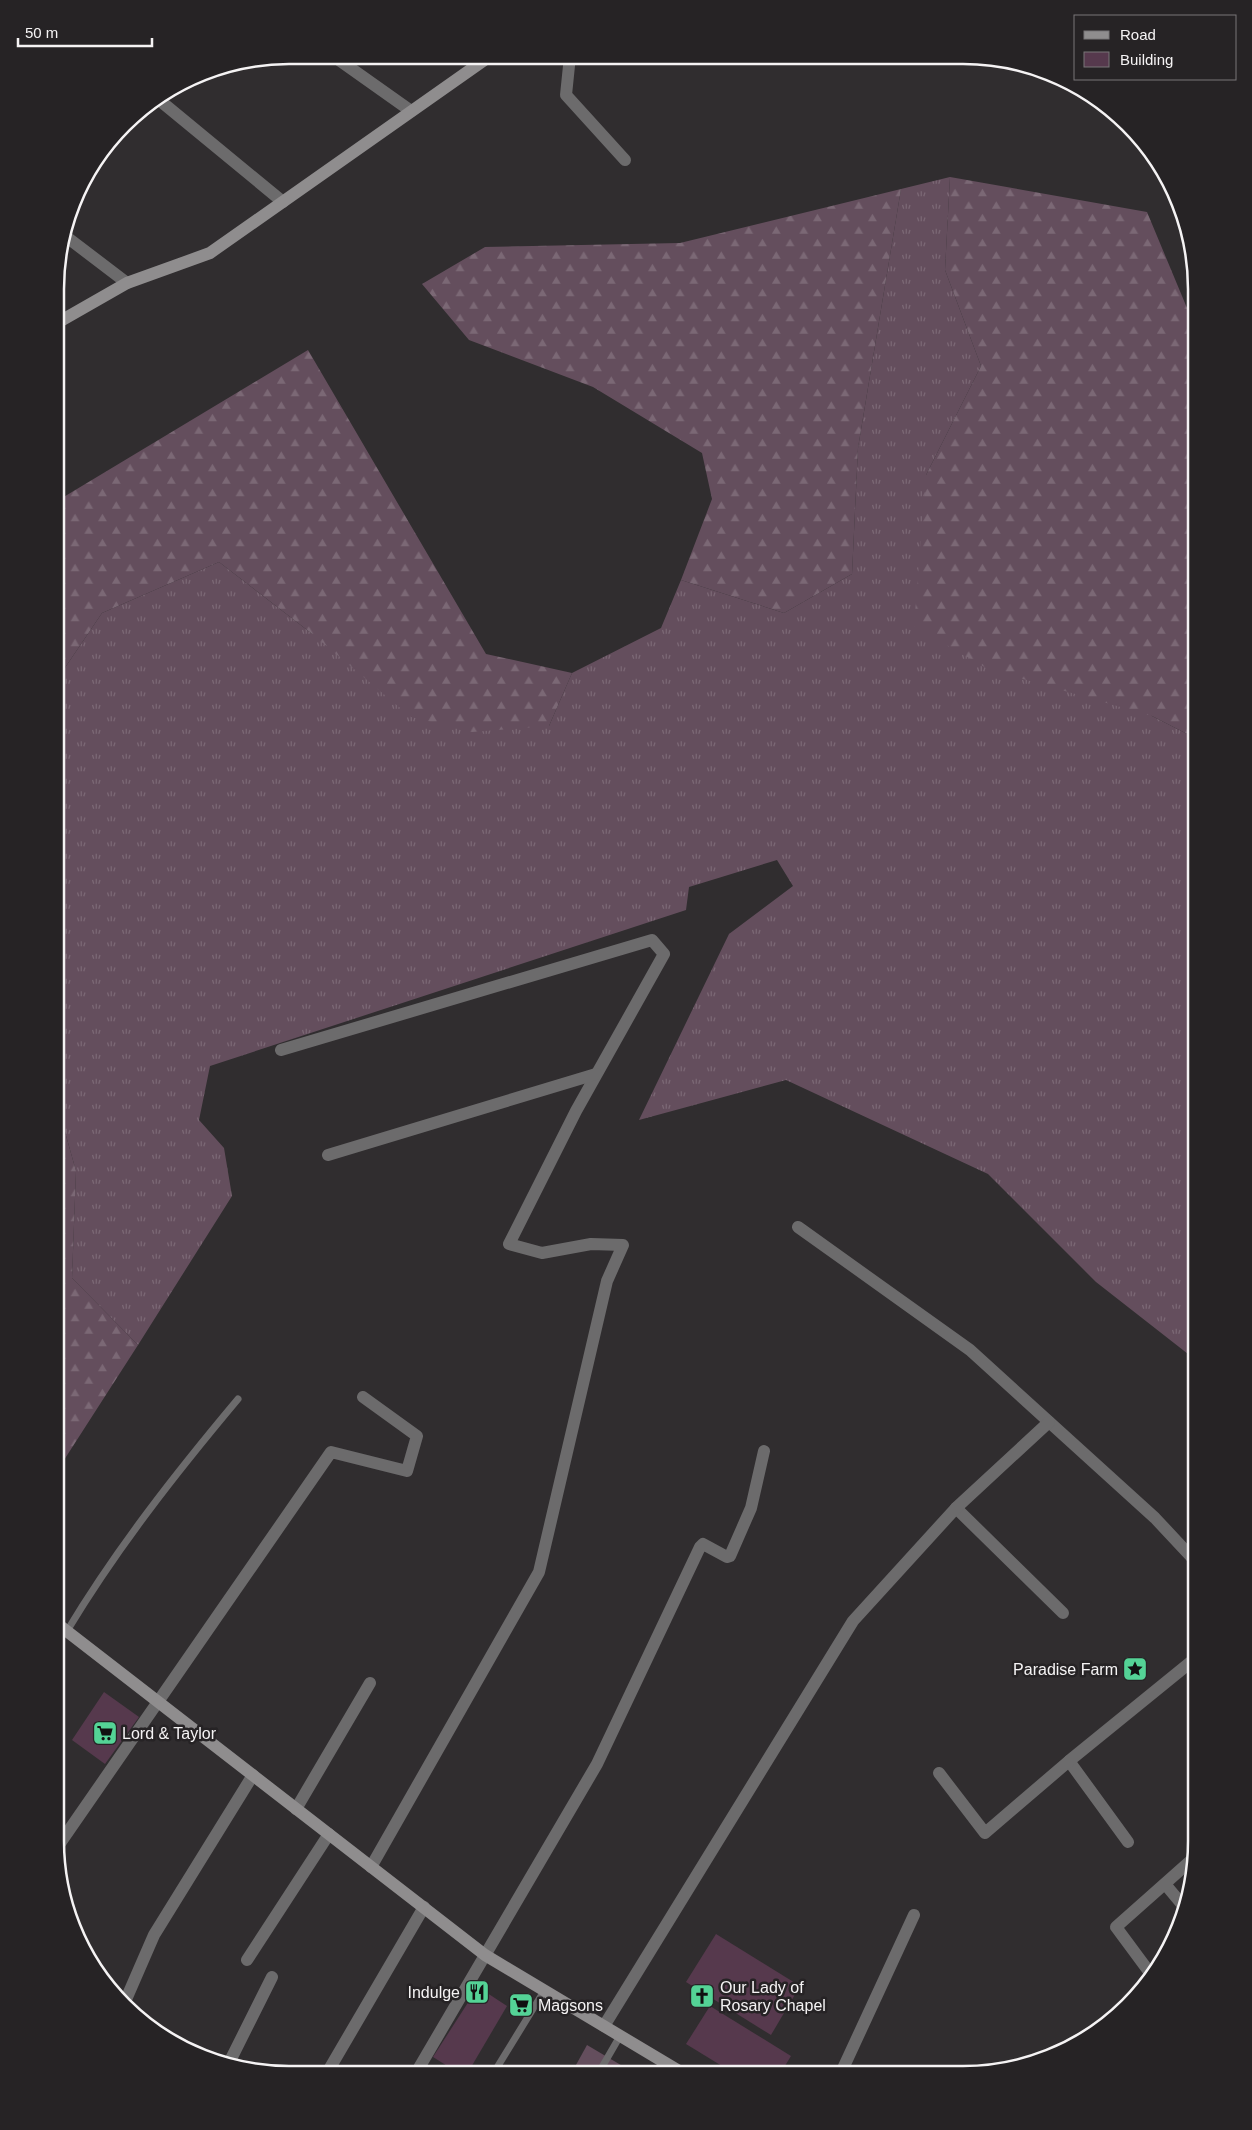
<svg xmlns="http://www.w3.org/2000/svg" width="1252" height="2130" font-family="Arial,sans-serif">
<style>
.grass{fill:url(#grass-tufts)}
.forest{fill:url(#forest-firs)}
.park{fill:#644e5d}
.building{fill:#56394d}
.lines{fill:none;stroke-linecap:round;stroke-linejoin:round}
.lane{stroke:#6c6b6c;stroke-width:7}
.street{stroke:#6c6b6c;stroke-width:12}
.secondary{stroke:#8f8d8e;stroke-width:12}
.labels{text-anchor:middle;stroke-width:5;stroke-linejoin:round;paint-order:stroke}
.poi-label{font-size:16px;fill:#f5f3f4;stroke:#262325;text-anchor:start}
.rim{fill:none;stroke:#f5f3f4;stroke-width:2.5}
</style>
<defs>
<pattern id="grass-tufts" width="24" height="20" patternUnits="userSpaceOnUse" patternTransform="scale(1.25)"><rect width="24" height="20" fill="#644e5d"/><path d="M3 7l-1-3M5 7V3M7 7l1-3M15 17l-1-3M17 17v-4M19 17l1-3" fill="none" stroke="#7b6875"/></pattern>
<pattern id="forest-firs" width="22" height="20" patternUnits="userSpaceOnUse" patternTransform="scale(1.25)"><rect width="22" height="20" fill="#644e5d"/><path d="M5 1l3.5 6h-7zM16 11l3.5 6h-7z" fill="#7b6875"/></pattern>
</defs>
<rect width="100%" height="100%" fill="#302d2f"/>
<polygon class="grass" points="950,177 945,270 981,366 926,475 1152,716 1197,739 1197,1361 1096,1282 988,1174 786,1080 639,1120 729,934 793,886 777,860 689,887 686,910 210,1066 199,1120 224,1148 232,1196 138,1345 72,1278 76,1171 56,1100 56,681 102,613 219,562 311,633 549,726 572,673 661,628 681,580 784,613 852,574 858,448 901,189"/>
<g class="forest">
<polygon points="950,177 1147,212 1197,332 1197,739 1152,716 988,669 914,626 926,475 981,366 945,270"/>
<polygon points="901,189 858,448 852,574 784,613 681,580 712,499 702,453 593,387 469,340 422,284 485,247 680,243"/>
<polygon points="308,350 486,654 572,673 549,726 472,732 411,717 311,633 219,562 102,613 56,681 57,501"/>
<polygon points="56,1100 76,1171 72,1278 138,1345 55,1474"/>
</g>
<polygon class="park" points="587,2045 636,2074 571,2074"/>
<g class="building">
<polygon points="104,1692 139,1717 105,1764 72,1740"/>
<polygon points="716,1934 800,1986 771,2035 686,1982"/>
<polygon points="478,1987 507,2006 467,2074 460,2074 433,2057"/>
<polygon points="710,2006 791,2056 780,2074 735,2074 686,2044"/>
</g>
<g class="lines">
<g class="lane">
<path d="M67,1631C117,1548 176,1473 238,1399"/>
<polyline points="493,2074 544,1991"/>
<polyline points="598,2074 620,2036"/>
</g>
<g class="street">
<polyline points="332,55 411,111"/>
<polyline points="570,56 566,95 625,160"/>
<polyline points="158,99 283,202"/>
<polyline points="64,235 127,283"/>
<polyline points="281,1050 652,940 664,954 576,1111 509,1244 542,1253 591,1244 623,1245 607,1281 539,1572 371,1867"/>
<polyline points="328,1155 596,1074"/>
<polyline points="798,1227 970,1350 1155,1518 1197,1563"/>
<polyline points="956,1508 1063,1613"/>
<polyline points="1069,1761 1128,1842"/>
<polyline points="939,1773 985,1833 1069,1761 1197,1657"/>
<polyline points="296,1809 370,1683"/>
<polyline points="56,1849 331,1452 407,1471 417,1436 363,1397"/>
<polyline points="1165,1884 1185,1908"/>
<polyline points="247,1960 329,1834"/>
<polyline points="1153,1977 1116,1927 1196,1856"/>
<polyline points="124,2004 154,1935 253,1775"/>
<polyline points="604,2026 853,1621 956,1508 1049,1422"/>
<polyline points="228,2065 272,1977"/>
<polyline points="327,2073 424,1907"/>
<polyline points="416,2073 597,1764 700,1547 703,1544 727,1557 730,1556 751,1508 764,1451"/>
<polyline points="840,2075 914,1915"/>
</g>
<g class="secondary">
<polyline points="57,323 127,283 210,253 490,56"/>
<polyline points="55,1622 485,1955 684,2074"/>
</g>
</g>
<defs>
<symbol id="sight-square" viewBox="-11 -11 22 22"><rect x="-9" y="-9" width="18" height="18" rx="4" fill="#54d396" stroke="#262325"/><path d="M0-6L1.8-2.2L6-1.7L2.9 1.2L3.7 5.4L0 3.3L-3.7 5.4L-2.9 1.2L-6-1.7L-1.8-2.2Z" fill="#111"/></symbol>
<symbol id="supermarket-square" viewBox="-11 -11 22 22"><rect x="-9" y="-9" width="18" height="18" rx="4" fill="#54d396" stroke="#262325"/><path d="M-6-5.5h2.5l.6 2H6L4.5 2H-2.5L-4.4-4H-6ZM-1.5 3.2a1.3 1.3 0 1 0 .1 0ZM3 3.2a1.3 1.3 0 1 0 .1 0Z" fill="#111"/></symbol>
<symbol id="restaurant-square" viewBox="-11 -11 22 22"><rect x="-9" y="-9" width="18" height="18" rx="4" fill="#54d396" stroke="#262325"/><path d="M-5-6h1v4h1v-4h1v4h1v-4h1v5L-1.5 .5V6h-2V.5L-5-1ZM5-6V6H3V1.5H1.5Q1.5-4 5-6Z" fill="#111"/></symbol>
<symbol id="church-square" viewBox="-11 -11 22 22"><rect x="-9" y="-9" width="18" height="18" rx="4" fill="#54d396" stroke="#262325"/><path d="M-1.2-6h2.4v3.5h3.3v2.4h-3.3V6h-2.4V-.1h-3.3v-2.4h3.3Z" fill="#111"/></symbol>
</defs>
<g fill-rule="evenodd">
<use href="#sight-square" x="1121" y="1655" width="28" height="28"/>
<use href="#supermarket-square" x="91" y="1719" width="28" height="28"/>
<use href="#restaurant-square" x="463" y="1978" width="28" height="28"/>
<use href="#church-square" x="688" y="1982" width="28" height="28"/>
<use href="#supermarket-square" x="507" y="1991" width="28" height="28"/>
</g>
<g class="labels">
<g class="poi-label">
<text x="1118" y="1675" text-anchor="end">Paradise Farm</text>
<text x="122" y="1739">Lord &amp; Taylor</text>
<text x="720" y="1993">Our Lady of<tspan x="720" dy="18">Rosary Chapel</tspan></text>
<text x="460" y="1998" text-anchor="end">Indulge</text>
<text x="538" y="2011">Magsons</text>
</g>
</g>
<path d="M0 0H1252V2130H0ZM289 64H963A225 225 0 0 1 1188 289V1841A225 225 0 0 1 963 2066H289A225 225 0 0 1 64 1841V289A225 225 0 0 1 289 64Z" fill="#262325" fill-rule="evenodd"/>
<path class="rim" d="M289 64H963A225 225 0 0 1 1188 289V1841A225 225 0 0 1 963 2066H289A225 225 0 0 1 64 1841V289A225 225 0 0 1 289 64Z"/>
<rect x="1074" y="15" width="162" height="65" fill="#262325" stroke="#797678"/>
<rect x="1084" y="31" width="25" height="8" fill="#8f8d8e" stroke="#797678"/>
<text x="1120" y="40" font-size="15" fill="#f5f3f4">Road</text>
<rect x="1084" y="52" width="25" height="15" fill="#56394d" stroke="#797678"/>
<text x="1120" y="65" font-size="15" fill="#f5f3f4">Building</text>
<path d="M18 38v8h134v-8" fill="none" stroke="#f5f3f4" stroke-width="2.5"/>
<text x="25" y="38" font-size="15" fill="#f5f3f4" stroke="#262325" stroke-width="4" paint-order="stroke">50 m</text>
</svg>
